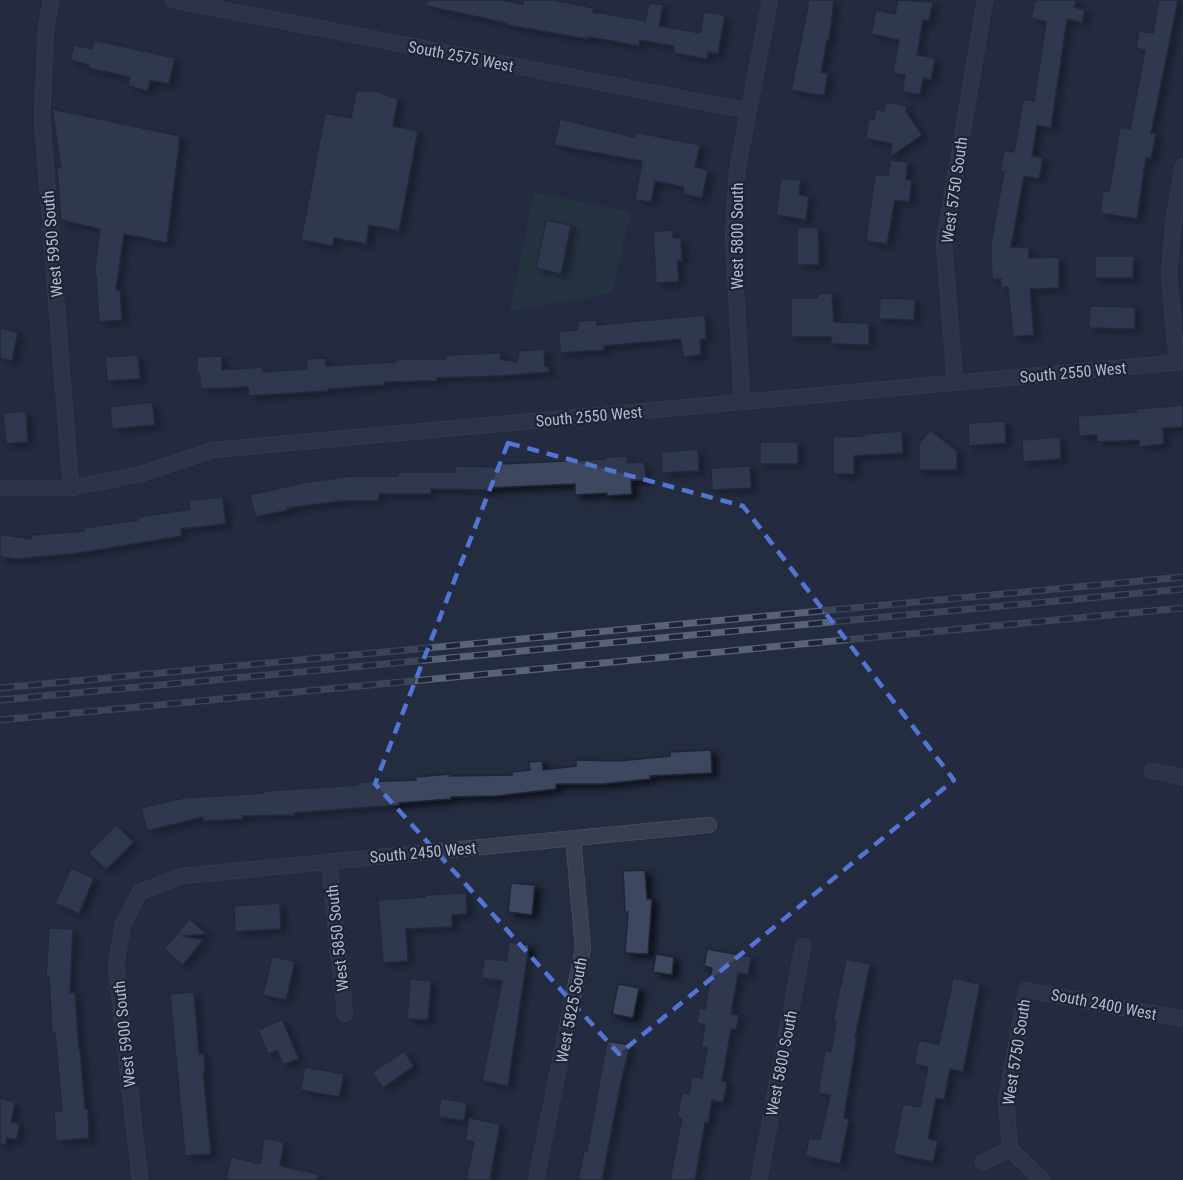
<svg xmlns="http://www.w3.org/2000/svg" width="1183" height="1180" font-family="'Roboto Condensed',sans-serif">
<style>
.green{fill:#263b41}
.building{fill:#3d475e;stroke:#1f2637;stroke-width:1.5;filter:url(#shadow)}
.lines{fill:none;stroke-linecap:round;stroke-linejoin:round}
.minor-casing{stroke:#505768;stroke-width:16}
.minor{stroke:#383f50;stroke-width:15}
.rail-casing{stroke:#5a6277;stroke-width:7}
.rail{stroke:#1d2435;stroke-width:4.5;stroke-dasharray:14;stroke-linecap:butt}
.marked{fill:none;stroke:#5274d3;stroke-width:4.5;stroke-dasharray:12 8;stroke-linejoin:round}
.labels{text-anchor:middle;stroke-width:4.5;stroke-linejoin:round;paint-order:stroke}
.street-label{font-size:16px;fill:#b4bacb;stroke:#1d2435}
</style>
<defs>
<filter id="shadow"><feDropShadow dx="6" dy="4" stdDeviation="3" flood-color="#0009"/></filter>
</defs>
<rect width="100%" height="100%" fill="#242c40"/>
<polygon class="green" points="534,193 631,212 611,293 510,311"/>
<g class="building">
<polygon points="427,0 502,0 523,4 523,0 553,0 594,8 593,12 645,21 649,3 663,5 659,26 700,33 704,12 725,15 718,54 708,52 707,59 673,53 674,46 640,40 639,46 588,37 588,39 507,25 507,23 426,6"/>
<polygon points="809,0 834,0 829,41 827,40 821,72 828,73 824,96 791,90"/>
<polygon points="898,0 933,2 929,21 923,20 917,55 935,58 931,80 923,78 920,95 902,92 905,75 893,73 899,40 871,34 876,10 895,14"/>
<polygon points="1035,0 1076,0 1074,7 1085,10 1082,23 1067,19 1051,128 1037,125 1032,156 1043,158 1039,179 1024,176 1011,247 1029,247 1029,258 1059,257 1059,288 1030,289 1034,335 1013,337 1008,287 1001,288 1001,279 992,279 991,243 1004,172 1000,172 1004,150 1014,152 1023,99 1034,101 1046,22 1031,18"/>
<polygon points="1159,0 1178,0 1151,133 1156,133 1151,159 1146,158 1137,219 1100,213 1103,191 1109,192 1120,127 1130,129 1145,50 1136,48 1139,31 1153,33"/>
<polygon points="94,40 175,58 169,84 150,80 148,91 128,86 130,77 88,68 89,65 70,60 74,45 92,49"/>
<polygon points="356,91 376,91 398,99 393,126 418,131 399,231 369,225 366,244 334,238 333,246 301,240 325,113 351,118"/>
<polygon points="886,102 907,106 906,111 922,135 890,157 892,144 865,138 869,119 874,120 876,109 884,111"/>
<polygon points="52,109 180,136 167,243 124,234 116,290 120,290 122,320 99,322 96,276 94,276 100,229 61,220 57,167 61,168"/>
<polygon points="560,119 634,137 635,132 700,145 695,167 708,170 702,198 683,194 684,187 655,181 651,202 635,200 642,161 554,145"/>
<polygon points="890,160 908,162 906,180 912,180 909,202 895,200 887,244 866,241 875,174 888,176"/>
<polygon points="781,178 801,180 799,195 809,196 806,220 776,215"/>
<polygon points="546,220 571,225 561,274 536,268"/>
<polygon points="818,227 819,265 797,265 797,228"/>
<polygon points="673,230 673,238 681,238 682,261 677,261 679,282 656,283 653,232"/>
<polygon points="1095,256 1134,256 1133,278 1095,278"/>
<polygon points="832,293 834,322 869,323 869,345 831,344 831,337 791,337 791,298 818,298 818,294"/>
<polygon points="880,298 915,299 914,320 879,319"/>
<polygon points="1090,306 1135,307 1135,329 1089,328"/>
<polygon points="705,315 706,339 700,340 701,355 683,357 681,339 604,346 604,350 560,353 559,331 578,330 578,321 597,320 597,325"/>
<polygon points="0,328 18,332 12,361 0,358"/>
<polygon points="544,349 545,366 549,367 549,372 499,376 437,378 437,381 384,382 384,385 328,389 328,391 249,396 248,387 201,389 199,374 197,374 197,357 222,356 222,370 263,367 263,372 307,369 306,359 326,358 326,366 396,362 396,359 446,359 446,355 501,353 500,359 517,362 519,351"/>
<polygon points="138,355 140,379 107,381 105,357"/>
<polygon points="152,402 155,425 112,429 110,407"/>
<polygon points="1183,405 1183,427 1163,428 1164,444 1139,447 1139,440 1097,442 1097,435 1079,436 1078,416 1136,412 1136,409"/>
<polygon points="26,411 28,442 6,444 3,413"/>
<polygon points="1005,421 1006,443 969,446 968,423"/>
<polygon points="930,430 957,451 957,470 919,470 919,444"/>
<polygon points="902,431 903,453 854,456 854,474 833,474 833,437 864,436 864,434"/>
<polygon points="1060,437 1061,459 1023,462 1022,440"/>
<rect x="760" y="442" width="38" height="22"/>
<polygon points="698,449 699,471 662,473 661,452"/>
<polygon points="627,456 627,463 644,462 646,480 631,480 632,494 607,496 607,493 575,495 575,484 488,488 488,490 431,489 431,494 379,494 378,501 342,501 287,508 288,510 255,517 250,495 307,482 352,476 398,476 399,472 455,472 455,466 501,467 501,464 605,459 605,457"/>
<polygon points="750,466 751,488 712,490 711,468"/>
<polygon points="223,497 226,524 181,529 182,536 72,554 16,559 0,557 0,534 31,539 31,535 84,531 84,528 138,520 138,517 190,509 189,500"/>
<polygon points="711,750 712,773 650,776 650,779 603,784 556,784 556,789 496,796 451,797 451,799 399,803 399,805 294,813 294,815 242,816 243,819 203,821 203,817 147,831 141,808 183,798 264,793 264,791 358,785 358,782 416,780 415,777 450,774 450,776 512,775 512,772 530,770 529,762 542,761 543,770 576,766 576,760 619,761 670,756 670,752"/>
<polygon points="116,825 134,842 106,870 88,853"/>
<polygon points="71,868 94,878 79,914 55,903"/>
<polygon points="645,870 647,899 652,899 648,954 625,953 628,912 625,912 623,871"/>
<polygon points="511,883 535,885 532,915 508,912"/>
<polygon points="466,893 467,914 452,915 452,927 406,929 408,961 383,963 378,900 425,897 425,895"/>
<polygon points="280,903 281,929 235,932 234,906"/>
<polygon points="189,919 207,934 182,936 203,940 183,965 164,949"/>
<polygon points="49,928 73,929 70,993 75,993 79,1049 80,1049 85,1109 88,1109 89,1138 56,1141 54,1111 62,1111 55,1033 52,1033 49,977 46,977"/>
<polygon points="509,942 529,945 508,1086 482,1081 502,981 481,978 485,958 506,961"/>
<polygon points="707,949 751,957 748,975 738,973 731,1014 739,1015 736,1030 731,1029 722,1081 727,1082 723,1103 712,1100 708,1123 705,1122 695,1180 670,1180 682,1118 677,1117 682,1093 689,1094 692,1076 702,1078 707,1048 701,1047 705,1025 697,1023 699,1008 705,1009 712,968 704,966"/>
<polygon points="656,954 674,957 672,975 653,972"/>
<polygon points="272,956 295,962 286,1000 263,995"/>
<polygon points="846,959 870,964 855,1037 857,1037 844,1118 849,1119 840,1164 805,1156 809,1138 820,1140 830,1095 818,1093 825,1051 831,1051 836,1022 833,1021"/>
<polygon points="953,978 980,984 963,1072 950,1069 944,1100 936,1098 928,1139 938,1141 933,1162 893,1154 903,1104 920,1107 928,1067 914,1064 919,1040 939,1044"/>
<polygon points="410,979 431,981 428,1020 407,1019"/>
<polygon points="618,984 639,988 633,1018 612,1014"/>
<polygon points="194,992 199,1054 204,1054 205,1071 203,1071 211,1154 185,1156 170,994"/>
<polygon points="282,1019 299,1059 283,1065 277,1051 268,1054 258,1030"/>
<polygon points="607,1041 630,1045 621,1082 602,1180 578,1180 584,1150 587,1151"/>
<polygon points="404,1051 414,1066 383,1088 372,1073"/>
<polygon points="305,1067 344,1074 339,1097 300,1090"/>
<polygon points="0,1098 15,1102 11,1122 20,1124 16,1140 7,1138 6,1145 0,1144"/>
<polygon points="441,1098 467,1103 464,1121 438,1117"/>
<polygon points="469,1118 500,1124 490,1180 466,1180 474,1142 465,1140"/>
<polygon points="264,1138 284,1142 280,1166 318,1174 317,1180 226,1180 231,1157 260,1164"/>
</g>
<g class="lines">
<defs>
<g id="minor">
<polyline points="51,0 46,29 42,119 71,488"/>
<polyline points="173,0 749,111"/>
<polyline points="1177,362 1169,273 1174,218 1183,167"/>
<polyline points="955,382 944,243 985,0"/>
<polyline points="742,402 733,235 737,171 770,0"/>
<polyline points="0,488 71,488 141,474 213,450 1183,362"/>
<polyline points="1152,771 1183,777"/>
<polyline points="329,861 345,1014"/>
<polyline points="983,1162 1010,1149"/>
<polyline points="140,1180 116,964 123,924 140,892 182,876 709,825"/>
<polyline points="536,1180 583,948 573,838"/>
<polyline points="759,1180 803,946"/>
<polyline points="1042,1180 1010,1149 1006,1101 1026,990 1183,1019"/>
</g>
</defs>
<use href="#minor" class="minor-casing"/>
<use href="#minor" class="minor"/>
<defs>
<g id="rail">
<polyline points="0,688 1183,577"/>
<polyline points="0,700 1183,589"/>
<polyline points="0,720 1183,608"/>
</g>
</defs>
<use href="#rail" class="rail-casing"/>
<use href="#rail" class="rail"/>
</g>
<path d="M0 0H1183V1180H0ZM508,443L743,506L954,780L619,1054L375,784Z" fill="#242c40" fill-opacity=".55" fill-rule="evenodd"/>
<path class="marked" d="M508,443L743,506L954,780L619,1054L375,784Z"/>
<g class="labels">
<g class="street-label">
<text transform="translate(461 56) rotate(11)" y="6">South 2575 West</text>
<text transform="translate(954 190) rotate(-82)" y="6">West 5750 South</text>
<text transform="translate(737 236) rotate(-90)" y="6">West 5800 South</text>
<text transform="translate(52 244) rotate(-95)" y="6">West 5950 South</text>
<text transform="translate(1073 372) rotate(-5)" y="6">South 2550 West</text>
<text transform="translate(589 416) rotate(-5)" y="6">South 2550 West</text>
<text transform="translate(423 852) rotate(-5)" y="6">South 2450 West</text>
<text transform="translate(337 938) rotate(-96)" y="6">West 5850 South</text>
<text transform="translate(1104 1004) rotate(11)" y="6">South 2400 West</text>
<text transform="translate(571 1010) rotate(-79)" y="6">West 5825 South</text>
<text transform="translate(124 1034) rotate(-96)" y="6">West 5900 South</text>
<text transform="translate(1016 1052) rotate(-81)" y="6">West 5750 South</text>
<text transform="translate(781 1063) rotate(-79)" y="6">West 5800 South</text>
</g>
</g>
</svg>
